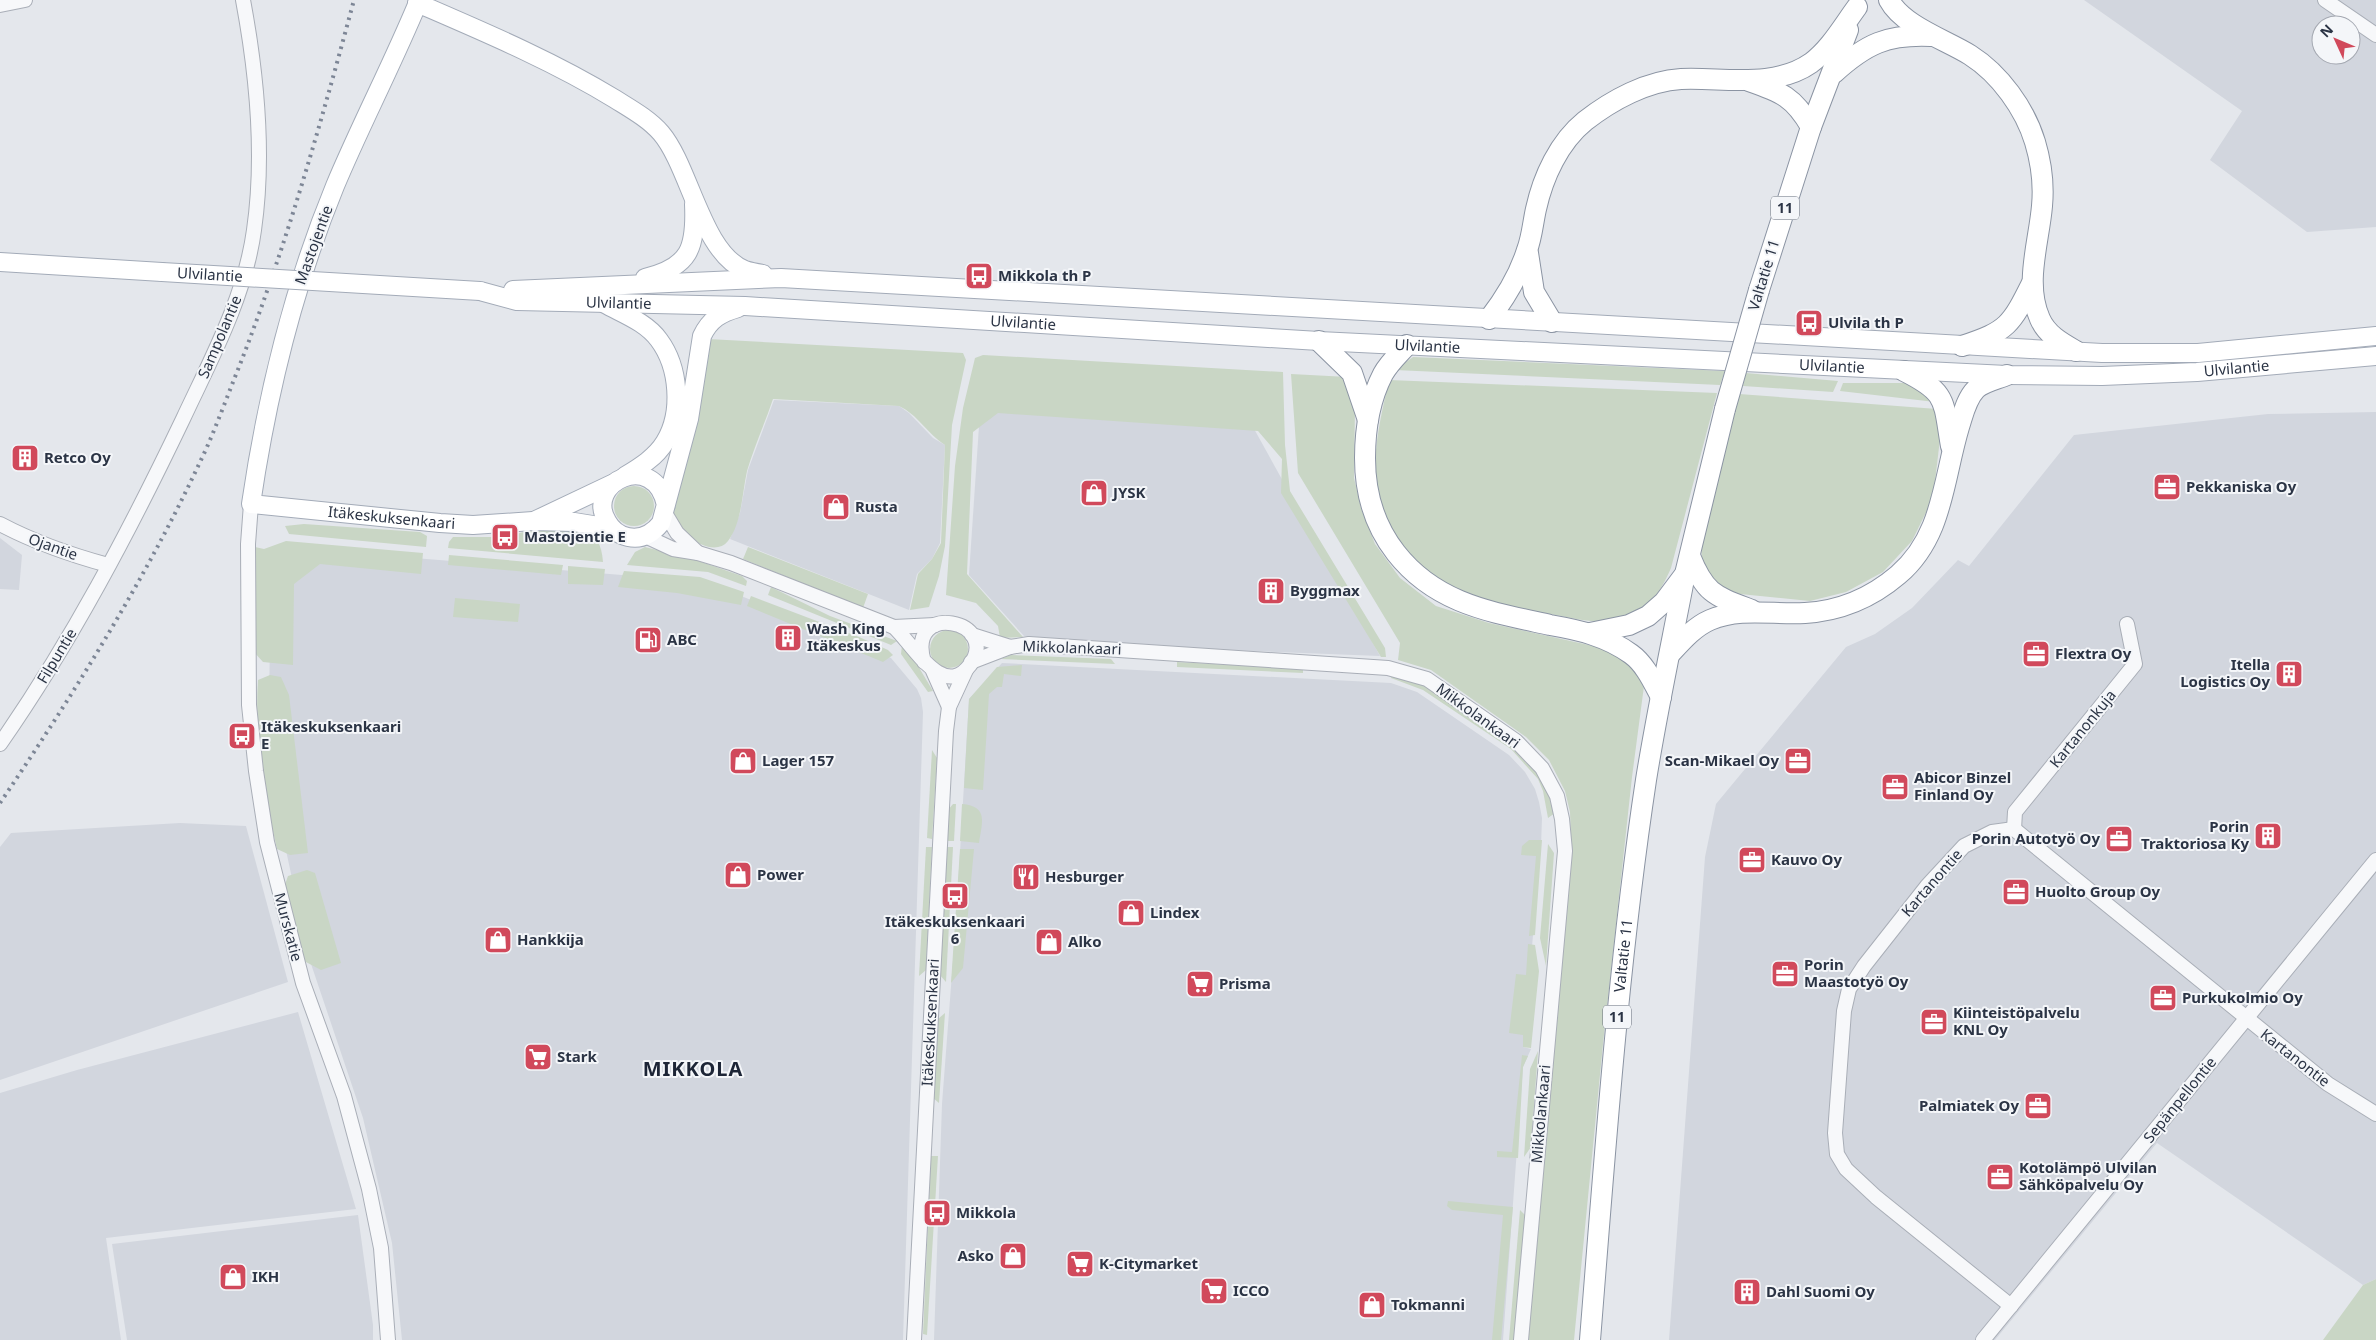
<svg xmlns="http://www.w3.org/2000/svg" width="2376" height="1340" font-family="'Noto Sans',sans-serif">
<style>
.built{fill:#d2d6de;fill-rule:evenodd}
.green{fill:#c9d6c5}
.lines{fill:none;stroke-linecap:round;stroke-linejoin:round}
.minor-casing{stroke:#a9aeb7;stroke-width:16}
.major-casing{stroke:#a3abb8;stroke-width:20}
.highway-casing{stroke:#8b94a3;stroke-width:22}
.minor{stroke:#f7f8fa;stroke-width:14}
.major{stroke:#fff;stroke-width:18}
.highway{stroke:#fff;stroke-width:20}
.rail{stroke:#7d8696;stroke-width:4;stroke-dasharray:2.5 5;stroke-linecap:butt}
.major-bridge-casing{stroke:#a3abb8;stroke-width:20;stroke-linecap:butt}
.highway-bridge-casing{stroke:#8b94a3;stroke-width:22;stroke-linecap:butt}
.major-bridge{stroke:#fff;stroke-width:18}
.highway-bridge{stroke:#fff;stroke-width:20}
.labels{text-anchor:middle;stroke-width:4;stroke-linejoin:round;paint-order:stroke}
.shield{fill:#f4f6f9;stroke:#676e7b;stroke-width:1}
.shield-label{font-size:14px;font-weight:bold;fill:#2b3445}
.street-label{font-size:15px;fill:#2b3445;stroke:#f4f6f9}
.poi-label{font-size:15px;font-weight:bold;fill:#2b3445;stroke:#f4f6f9;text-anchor:start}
.district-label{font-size:20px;font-weight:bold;letter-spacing:1px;fill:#1d2536;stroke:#f4f6f9}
</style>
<rect width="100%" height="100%" fill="#e4e7ec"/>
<g class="built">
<path d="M2084,0H2376V227L2307,232L2210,160L2242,111ZM2321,25H2351V55H2321Z"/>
<polygon points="774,400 899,406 909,413 933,438 945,445 940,543 932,559 917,574 909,610 730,539 740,513 748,470"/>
<polygon points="980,411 1253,427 1380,656 1225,650 1024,636 969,575"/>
<polygon points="2376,412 2376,1279 2363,1285 2157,1143 1995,1340 1669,1340 1705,857 1716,804 1846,647 1875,634 1912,608 1958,560 1969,566 2074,435 2268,414"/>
<polygon points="0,538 22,555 19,590 0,589"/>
<polygon points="303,549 659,578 714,585 881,653 891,658 917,689 921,698 923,712 903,1340 402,1340 392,1243 363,1118 309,958 268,766 271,577"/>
<polygon points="1002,663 1391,683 1417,692 1509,755 1525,772 1535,789 1539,802 1542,818 1541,846 1523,1047 1531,1049 1523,1067 1503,1340 934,1340 942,1104 956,921 969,699"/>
<polygon points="180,823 246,826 288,982 0,1080 0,847 11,833"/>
<polygon points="298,1012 356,1209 106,1238 121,1340 0,1340 0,1093 77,1070"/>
<polygon points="358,1215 373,1325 373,1340 127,1340 112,1244"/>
</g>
<g class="green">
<path d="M708,339L963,353L966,360L952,425L945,546L939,576L929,607L910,610L918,574L932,559L941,543L945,445C928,434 917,414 899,406L773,399C765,423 754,447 747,471C742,493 742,523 728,541C714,559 679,535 673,518C672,514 673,507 672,503Z"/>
<polygon points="983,355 1283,372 1285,445 1290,491 1385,648 1386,657 1381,657 1281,493 1282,459 1258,431 998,413 973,432 967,574 1023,637 1000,638 998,626 976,603 946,595 955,466 963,408 975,358"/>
<polygon points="1413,357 1725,371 1720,385 1395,370"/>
<polygon points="1746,373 1838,381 1833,392 1743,386"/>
<polygon points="1291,374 1348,377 1355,406 1354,478 1361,508 1375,544 1400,578 1436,606 1489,623 1607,649 1628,660 1644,686 1632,777 1603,1044 1574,1340 1528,1340 1571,839 1570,812 1565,791 1549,760 1526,737 1431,670 1398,660 1400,643 1298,473"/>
<path d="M1389,380L1717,393L1671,568C1661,591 1651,607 1627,617C1606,627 1578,619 1556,615C1527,610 1495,606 1468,596C1430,580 1396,549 1382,510C1367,469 1380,421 1389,380Z"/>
<polygon points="1843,383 1911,383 1935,402 1840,391"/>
<polygon points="1739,394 1937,409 1940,439 1933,498 1912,541 1883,572 1846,592 1810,601 1730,593 1712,586 1703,569 1701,546"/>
<circle cx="634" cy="506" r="20"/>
<polygon points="304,524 420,532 427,536 426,547 289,534 285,526"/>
<path d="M547,525C577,529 601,525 603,562L448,548L449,542L453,537H506Z"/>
<polygon points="286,541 423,553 421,574 320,564 294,584 293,665 263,662 254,652 255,547 264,549"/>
<polygon points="645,547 693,559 742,576 747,581 746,586 708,572 627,565 635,552"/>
<polygon points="748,547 868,594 863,608 743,559"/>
<polygon points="449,555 563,565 561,575 448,565"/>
<polygon points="568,566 605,569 603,585 568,584"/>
<polygon points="624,571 700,577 744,592 741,605 677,593 618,587"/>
<polygon points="771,587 830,616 897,641 891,645 768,595"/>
<polygon points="751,596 859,637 888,650 893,655 883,662 747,606"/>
<polygon points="455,598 520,604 518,622 453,617"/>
<circle cx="949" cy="649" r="19"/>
<polygon points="902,645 912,656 933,691 928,692 901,654"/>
<polygon points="1011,655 1111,659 1115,664 1001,659"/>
<polygon points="1177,662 1303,669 1303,673 1177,667"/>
<polygon points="1022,665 1021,676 1004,674 1002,687 997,687 989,694 983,790 964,788 969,699 997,667"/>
<polygon points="1392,673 1423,684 1513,746 1529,760 1549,788 1555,813 1548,818 1543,791 1538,779 1511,749 1423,690 1391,678"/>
<path d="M270,675L281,677L289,695L308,853L290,855L277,849C264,794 254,736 258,680Z"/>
<polygon points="932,750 937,758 932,839 927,838"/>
<polygon points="953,804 956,804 954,841 946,841 948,810"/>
<path d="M962,804C989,806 982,823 979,843L960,841Z"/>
<polygon points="1529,840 1542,840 1535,935 1529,936 1536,856 1521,855 1522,846"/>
<polygon points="1548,844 1554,853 1546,966 1540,938"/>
<polygon points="926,847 932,847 926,970 919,976"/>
<polygon points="945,847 953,847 946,982 939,974"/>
<polygon points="960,849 974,849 963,968 951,983"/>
<polygon points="307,870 315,873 341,963 321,970 304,961 284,887 288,876"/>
<polygon points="1528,944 1535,945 1539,971 1531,1048 1523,1047 1523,1035 1509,1033 1516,974 1526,975"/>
<polygon points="945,1013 939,1103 932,1097 938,1019"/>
<polygon points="1538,1051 1531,1147 1524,1157 1530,1069"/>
<polygon points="1522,1055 1528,1056 1523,1067 1518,1158 1497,1157 1497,1151 1512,1152"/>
<polygon points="931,1156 938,1156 927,1335 923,1334"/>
<polygon points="1448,1201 1513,1207 1501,1340 1492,1340 1503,1215 1452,1210 1447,1206"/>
<polygon points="1520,1210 1526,1216 1516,1340 1509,1340"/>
<polygon points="2376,1279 2376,1340 2323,1340 2363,1285"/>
</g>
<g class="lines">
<defs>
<g id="minor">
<polyline points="2325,0 2376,35"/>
<polyline points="0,5 25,0"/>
<polyline points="251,504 248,544 249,705 256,771 267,842 303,983 344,1096 369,1189 381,1248 388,1340"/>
<polyline points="665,513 677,533 698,553"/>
<path d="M0,524C34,542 71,555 108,565"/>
<path d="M645,536L673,549L698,553L731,563L894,627C912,643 943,701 970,665C1002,620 905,600 924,662"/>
<polyline points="894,627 935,625"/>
<polyline points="972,635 1010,647"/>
<polyline points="971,662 1010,647 1029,644 1388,668 1427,679 1516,741 1542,768 1557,796 1562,819 1565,851 1521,1340"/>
<polyline points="933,671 949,707"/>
<path d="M0,744C71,642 129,532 183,419C211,359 245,297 254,230C265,154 257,75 243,0"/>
<polyline points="2014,829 2015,812 2135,664 2127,624"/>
<polyline points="2011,1306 1876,1197 1846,1169 1837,1154 1835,1133 1844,1011 1849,989 1864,966 1927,886 1964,846 1992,832 2014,829 2328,1084 2376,1114"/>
<path id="s1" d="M914,1340L946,731L949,707L966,670"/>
<polyline points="1983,1340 2376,860"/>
</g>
<g id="major">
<path id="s2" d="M419,0C393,63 361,124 335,186C293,288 267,395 251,504L440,523L473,525L533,521L574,522L611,528"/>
<path d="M417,3C484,32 553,61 615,99C631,109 649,119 661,133C690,167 702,253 745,270C751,272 757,273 763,274"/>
<polyline points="0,262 162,272"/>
<path d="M645,278C690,267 696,248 694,204"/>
<polyline points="513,290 781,278 2102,353 2198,353 2376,336"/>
<path id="s3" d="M480,291L517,301L745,306L1319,341L2007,375L2102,376L2197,372L2376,356"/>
<path d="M605,304C623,314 646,322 659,340C679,367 683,412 665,442C656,457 640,467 625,476"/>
<path d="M666,505C654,449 584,483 607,521C612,530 618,535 628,537C642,540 653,533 661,523L689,419L702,336C710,319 721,313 738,308"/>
<polyline points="536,520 612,484"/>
</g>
<g id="highway">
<path d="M1889,0C1903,26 1946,40 1970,55C2000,74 2025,109 2035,142C2041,162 2044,185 2042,206C2039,242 2024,284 2040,319C2047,335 2062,343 2076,351"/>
<path d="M1834,73C1866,44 1887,34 1931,36"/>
<path d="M1749,81C1781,92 1794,97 1811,127"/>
<polyline points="1528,253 1534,292 1552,322"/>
<polyline points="1759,290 1811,127 1848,30"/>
<path d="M1489,319C1506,297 1519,276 1527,250C1532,237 1533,222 1536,209C1543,177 1559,142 1585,121C1612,100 1647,81 1681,79C1723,77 1774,89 1811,63C1830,49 1843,26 1857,7"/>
<polyline points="1319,341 1352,373 1368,420"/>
<path d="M1407,345C1399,354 1389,363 1383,374C1370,399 1365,431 1365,458C1365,494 1374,525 1396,553C1436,604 1491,612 1550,625C1579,630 1606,636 1631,654C1645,664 1653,682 1661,697"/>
<path d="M1962,346C2008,331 2011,325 2032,283"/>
<path d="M1904,371C1948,393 1943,400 1951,446"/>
<path d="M1690,556C1705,594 1715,596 1752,610"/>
<polyline points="1590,633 1629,625 1648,616 1664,602 1685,574 1725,409"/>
<path d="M1670,654C1682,641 1694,627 1710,620C1741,607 1773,615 1805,613C1839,611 1871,598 1898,575C1943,537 1943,480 1959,427C1963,415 1966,399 1976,389C1983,382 1998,379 2007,375"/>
<path id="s4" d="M1590,1340C1605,1153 1618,965 1646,780C1657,711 1672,642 1685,574"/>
</g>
</defs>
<use href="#minor" class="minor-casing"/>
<use href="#major" class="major-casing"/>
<use href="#highway" class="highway-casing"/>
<use href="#minor" class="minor"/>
<use href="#major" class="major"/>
<use href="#highway" class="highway"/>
<path class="rail" d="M0,803C77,689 150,572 207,447C217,424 226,400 235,377C284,254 320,127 354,0"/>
<defs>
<g id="major-bridge">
<path id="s5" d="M162,272L480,291"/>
</g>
<polyline id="highway-bridge" points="1725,409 1759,290"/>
</defs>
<use href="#major-bridge" class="major-bridge-casing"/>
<use href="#highway-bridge" class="highway-bridge-casing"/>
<use href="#major-bridge" class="major-bridge"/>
<use href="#highway-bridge" class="highway-bridge"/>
</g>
<defs>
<symbol id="bus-square" viewBox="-11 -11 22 22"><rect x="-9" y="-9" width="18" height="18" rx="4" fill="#d1495b" stroke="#f4f6f9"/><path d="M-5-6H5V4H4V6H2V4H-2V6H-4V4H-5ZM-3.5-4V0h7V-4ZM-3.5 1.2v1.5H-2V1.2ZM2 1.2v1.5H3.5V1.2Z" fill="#fff"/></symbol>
<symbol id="building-square" viewBox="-11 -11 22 22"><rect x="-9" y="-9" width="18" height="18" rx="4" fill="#d1495b" stroke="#f4f6f9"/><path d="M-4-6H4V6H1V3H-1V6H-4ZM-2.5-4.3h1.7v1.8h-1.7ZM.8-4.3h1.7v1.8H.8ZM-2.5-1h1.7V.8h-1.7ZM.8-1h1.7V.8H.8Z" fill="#fff"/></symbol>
<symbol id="office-square" viewBox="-11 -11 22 22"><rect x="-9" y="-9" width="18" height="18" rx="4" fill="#d1495b" stroke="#f4f6f9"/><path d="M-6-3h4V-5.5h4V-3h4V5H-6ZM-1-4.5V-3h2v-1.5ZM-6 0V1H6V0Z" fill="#fff"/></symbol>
<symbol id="shop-square" viewBox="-11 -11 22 22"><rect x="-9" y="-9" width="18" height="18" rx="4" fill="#d1495b" stroke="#f4f6f9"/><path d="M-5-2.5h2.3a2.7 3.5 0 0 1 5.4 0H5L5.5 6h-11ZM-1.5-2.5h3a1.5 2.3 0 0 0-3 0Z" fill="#fff"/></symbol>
<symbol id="fuel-square" viewBox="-11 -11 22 22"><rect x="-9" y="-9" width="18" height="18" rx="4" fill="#d1495b" stroke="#f4f6f9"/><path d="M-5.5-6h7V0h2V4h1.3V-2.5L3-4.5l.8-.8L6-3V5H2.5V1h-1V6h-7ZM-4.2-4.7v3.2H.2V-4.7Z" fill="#fff"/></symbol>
<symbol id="restaurant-square" viewBox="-11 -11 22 22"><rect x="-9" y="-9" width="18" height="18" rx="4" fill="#d1495b" stroke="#f4f6f9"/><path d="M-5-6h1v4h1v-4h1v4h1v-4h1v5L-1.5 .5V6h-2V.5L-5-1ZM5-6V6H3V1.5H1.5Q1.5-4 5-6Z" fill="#fff"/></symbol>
<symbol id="supermarket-square" viewBox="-11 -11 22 22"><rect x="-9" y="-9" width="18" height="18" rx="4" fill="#d1495b" stroke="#f4f6f9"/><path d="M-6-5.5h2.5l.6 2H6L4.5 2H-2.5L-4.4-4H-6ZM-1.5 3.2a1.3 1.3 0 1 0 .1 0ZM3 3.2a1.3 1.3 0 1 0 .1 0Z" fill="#fff"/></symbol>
</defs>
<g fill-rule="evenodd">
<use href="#bus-square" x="963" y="260" width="32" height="32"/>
<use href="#bus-square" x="1793" y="307" width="32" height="32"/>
<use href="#building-square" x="9" y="442" width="32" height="32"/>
<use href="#office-square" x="2151" y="471" width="32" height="32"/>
<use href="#shop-square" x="1078" y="477" width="32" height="32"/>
<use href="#shop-square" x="820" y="491" width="32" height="32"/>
<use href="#bus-square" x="489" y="521" width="32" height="32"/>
<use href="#building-square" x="1255" y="575" width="32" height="32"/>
<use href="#building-square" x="772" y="622" width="32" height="32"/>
<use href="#fuel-square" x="632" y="624" width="32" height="32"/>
<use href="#office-square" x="2020" y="638" width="32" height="32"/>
<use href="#building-square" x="2273" y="658" width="32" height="32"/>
<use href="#bus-square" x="226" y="720" width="32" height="32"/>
<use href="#shop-square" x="727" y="745" width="32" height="32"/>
<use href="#office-square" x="1782" y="745" width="32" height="32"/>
<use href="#office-square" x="1879" y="771" width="32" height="32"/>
<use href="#building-square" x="2252" y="820" width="32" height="32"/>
<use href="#office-square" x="2103" y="823" width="32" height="32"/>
<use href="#office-square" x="1736" y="844" width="32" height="32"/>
<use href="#shop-square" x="722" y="859" width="32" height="32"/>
<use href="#restaurant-square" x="1010" y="861" width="32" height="32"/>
<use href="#office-square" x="2000" y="876" width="32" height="32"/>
<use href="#bus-square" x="939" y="880" width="32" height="32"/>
<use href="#shop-square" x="1115" y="897" width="32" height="32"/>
<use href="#shop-square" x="482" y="924" width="32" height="32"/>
<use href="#shop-square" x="1033" y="926" width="32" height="32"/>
<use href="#office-square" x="1769" y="958" width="32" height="32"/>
<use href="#supermarket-square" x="1184" y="968" width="32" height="32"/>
<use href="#office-square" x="2147" y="982" width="32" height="32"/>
<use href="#office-square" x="1918" y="1006" width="32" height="32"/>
<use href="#supermarket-square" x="522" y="1041" width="32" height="32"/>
<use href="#office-square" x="2022" y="1090" width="32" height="32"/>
<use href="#office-square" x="1984" y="1161" width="32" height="32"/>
<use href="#bus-square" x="921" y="1197" width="32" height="32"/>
<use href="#shop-square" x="997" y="1240" width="32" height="32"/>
<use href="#supermarket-square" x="1064" y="1248" width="32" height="32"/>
<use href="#shop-square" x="217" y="1261" width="32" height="32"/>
<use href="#supermarket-square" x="1198" y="1275" width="32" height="32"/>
<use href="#building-square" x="1731" y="1276" width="32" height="32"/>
<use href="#shop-square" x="1356" y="1289" width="32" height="32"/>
</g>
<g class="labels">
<g class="shield">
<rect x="1771" y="196.5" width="28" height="23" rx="4"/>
<rect x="1603" y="1005.5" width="28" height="23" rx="4"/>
</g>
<g class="shield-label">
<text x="1785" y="213">11</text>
<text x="1617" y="1022">11</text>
</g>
<g class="street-label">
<text transform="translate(314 245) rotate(-70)" y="5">Mastojentie</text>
<text dy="5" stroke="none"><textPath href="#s5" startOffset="48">Ulvilantie</textPath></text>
<text transform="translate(1764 275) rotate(-73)" y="5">Valtatie 11</text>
<text dy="5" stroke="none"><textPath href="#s3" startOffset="140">Ulvilantie</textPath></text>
<text dy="5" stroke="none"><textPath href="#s3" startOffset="545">Ulvilantie</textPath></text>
<text transform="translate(220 337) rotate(-67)" y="5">Sampolantie</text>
<text dy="5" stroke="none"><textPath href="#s3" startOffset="950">Ulvilantie</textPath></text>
<text dy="5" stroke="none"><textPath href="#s3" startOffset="1355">Ulvilantie</textPath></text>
<text dy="5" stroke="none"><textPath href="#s3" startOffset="1760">Ulvilantie</textPath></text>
<text dy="5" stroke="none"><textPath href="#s2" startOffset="675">Itäkeskuksenkaari</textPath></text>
<text transform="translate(53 547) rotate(20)" y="5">Ojantie</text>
<text transform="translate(1072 648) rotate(2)" y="5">Mikkolankaari</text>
<text transform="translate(57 656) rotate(-59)" y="5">Filpuntie</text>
<text transform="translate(1478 716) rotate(36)" y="5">Mikkolankaari</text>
<text transform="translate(2083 729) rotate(-51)" y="5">Kartanonkuja</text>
<text transform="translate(1932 883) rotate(-49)" y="5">Kartanontie</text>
<text transform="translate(288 927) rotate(75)" y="5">Murskatie</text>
<text dy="5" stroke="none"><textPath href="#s4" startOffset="386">Valtatie 11</textPath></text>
<text dy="5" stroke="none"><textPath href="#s1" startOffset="318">Itäkeskuksenkaari</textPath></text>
<text transform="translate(2295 1058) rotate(38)" y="5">Kartanontie</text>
<text transform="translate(2180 1100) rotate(-51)" y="5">Sepänpellontie</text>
<text transform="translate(1541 1114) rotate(-85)" y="5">Mikkolankaari</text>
</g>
<g class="poi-label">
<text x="998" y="281">Mikkola th P</text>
<text x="1828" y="328">Ulvila th P</text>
<text x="44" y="463">Retco Oy</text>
<text x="2186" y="492">Pekkaniska Oy</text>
<text x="1113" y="498">JYSK</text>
<text x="855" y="512">Rusta</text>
<text x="524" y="542">Mastojentie E</text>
<text x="1290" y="596">Byggmax</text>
<text x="807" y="634">Wash King<tspan x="807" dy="17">Itäkeskus</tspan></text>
<text x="667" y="645">ABC</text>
<text x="2055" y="659">Flextra Oy</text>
<text x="2270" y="670" text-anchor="end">Itella<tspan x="2270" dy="17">Logistics Oy</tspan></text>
<text x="261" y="732">Itäkeskuksenkaari<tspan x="261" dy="17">E</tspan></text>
<text x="762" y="766">Lager 157</text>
<text x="1779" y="766" text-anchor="end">Scan-Mikael Oy</text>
<text x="1914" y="783">Abicor Binzel<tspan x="1914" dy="17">Finland Oy</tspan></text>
<text x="2249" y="832" text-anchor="end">Porin<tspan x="2249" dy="17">Traktoriosa Ky</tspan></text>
<text x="2100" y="844" text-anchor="end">Porin Autotyö Oy</text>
<text x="1771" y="865">Kauvo Oy</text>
<text x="757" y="880">Power</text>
<text x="1045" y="882">Hesburger</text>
<text x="2035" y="897">Huolto Group Oy</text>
<text x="1150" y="918">Lindex</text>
<text x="955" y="927" text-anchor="middle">Itäkeskuksenkaari<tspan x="955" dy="17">6</tspan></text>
<text x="517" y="945">Hankkija</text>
<text x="1068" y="947">Alko</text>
<text x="1804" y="970">Porin<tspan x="1804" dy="17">Maastotyö Oy</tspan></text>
<text x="1219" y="989">Prisma</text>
<text x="2182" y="1003">Purkukolmio Oy</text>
<text x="1953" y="1018">Kiinteistöpalvelu<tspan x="1953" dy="17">KNL Oy</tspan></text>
<text x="557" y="1062">Stark</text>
<text x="2019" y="1111" text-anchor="end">Palmiatek Oy</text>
<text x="2019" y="1173">Kotolämpö Ulvilan<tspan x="2019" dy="17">Sähköpalvelu Oy</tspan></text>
<text x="956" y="1218">Mikkola</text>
<text x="994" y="1261" text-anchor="end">Asko</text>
<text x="1099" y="1269">K-Citymarket</text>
<text x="252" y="1282">IKH</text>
<text x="1233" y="1296">ICCO</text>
<text x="1766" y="1297">Dahl Suomi Oy</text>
<text x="1391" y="1310">Tokmanni</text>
</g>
<g class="district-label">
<text x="693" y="1076">MIKKOLA</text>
</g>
</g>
<g transform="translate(2336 40) rotate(314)"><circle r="24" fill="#f4f6f9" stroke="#a4a8b1"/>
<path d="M0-4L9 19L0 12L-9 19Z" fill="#d1495b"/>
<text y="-8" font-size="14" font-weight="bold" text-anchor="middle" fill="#2b3445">N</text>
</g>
</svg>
